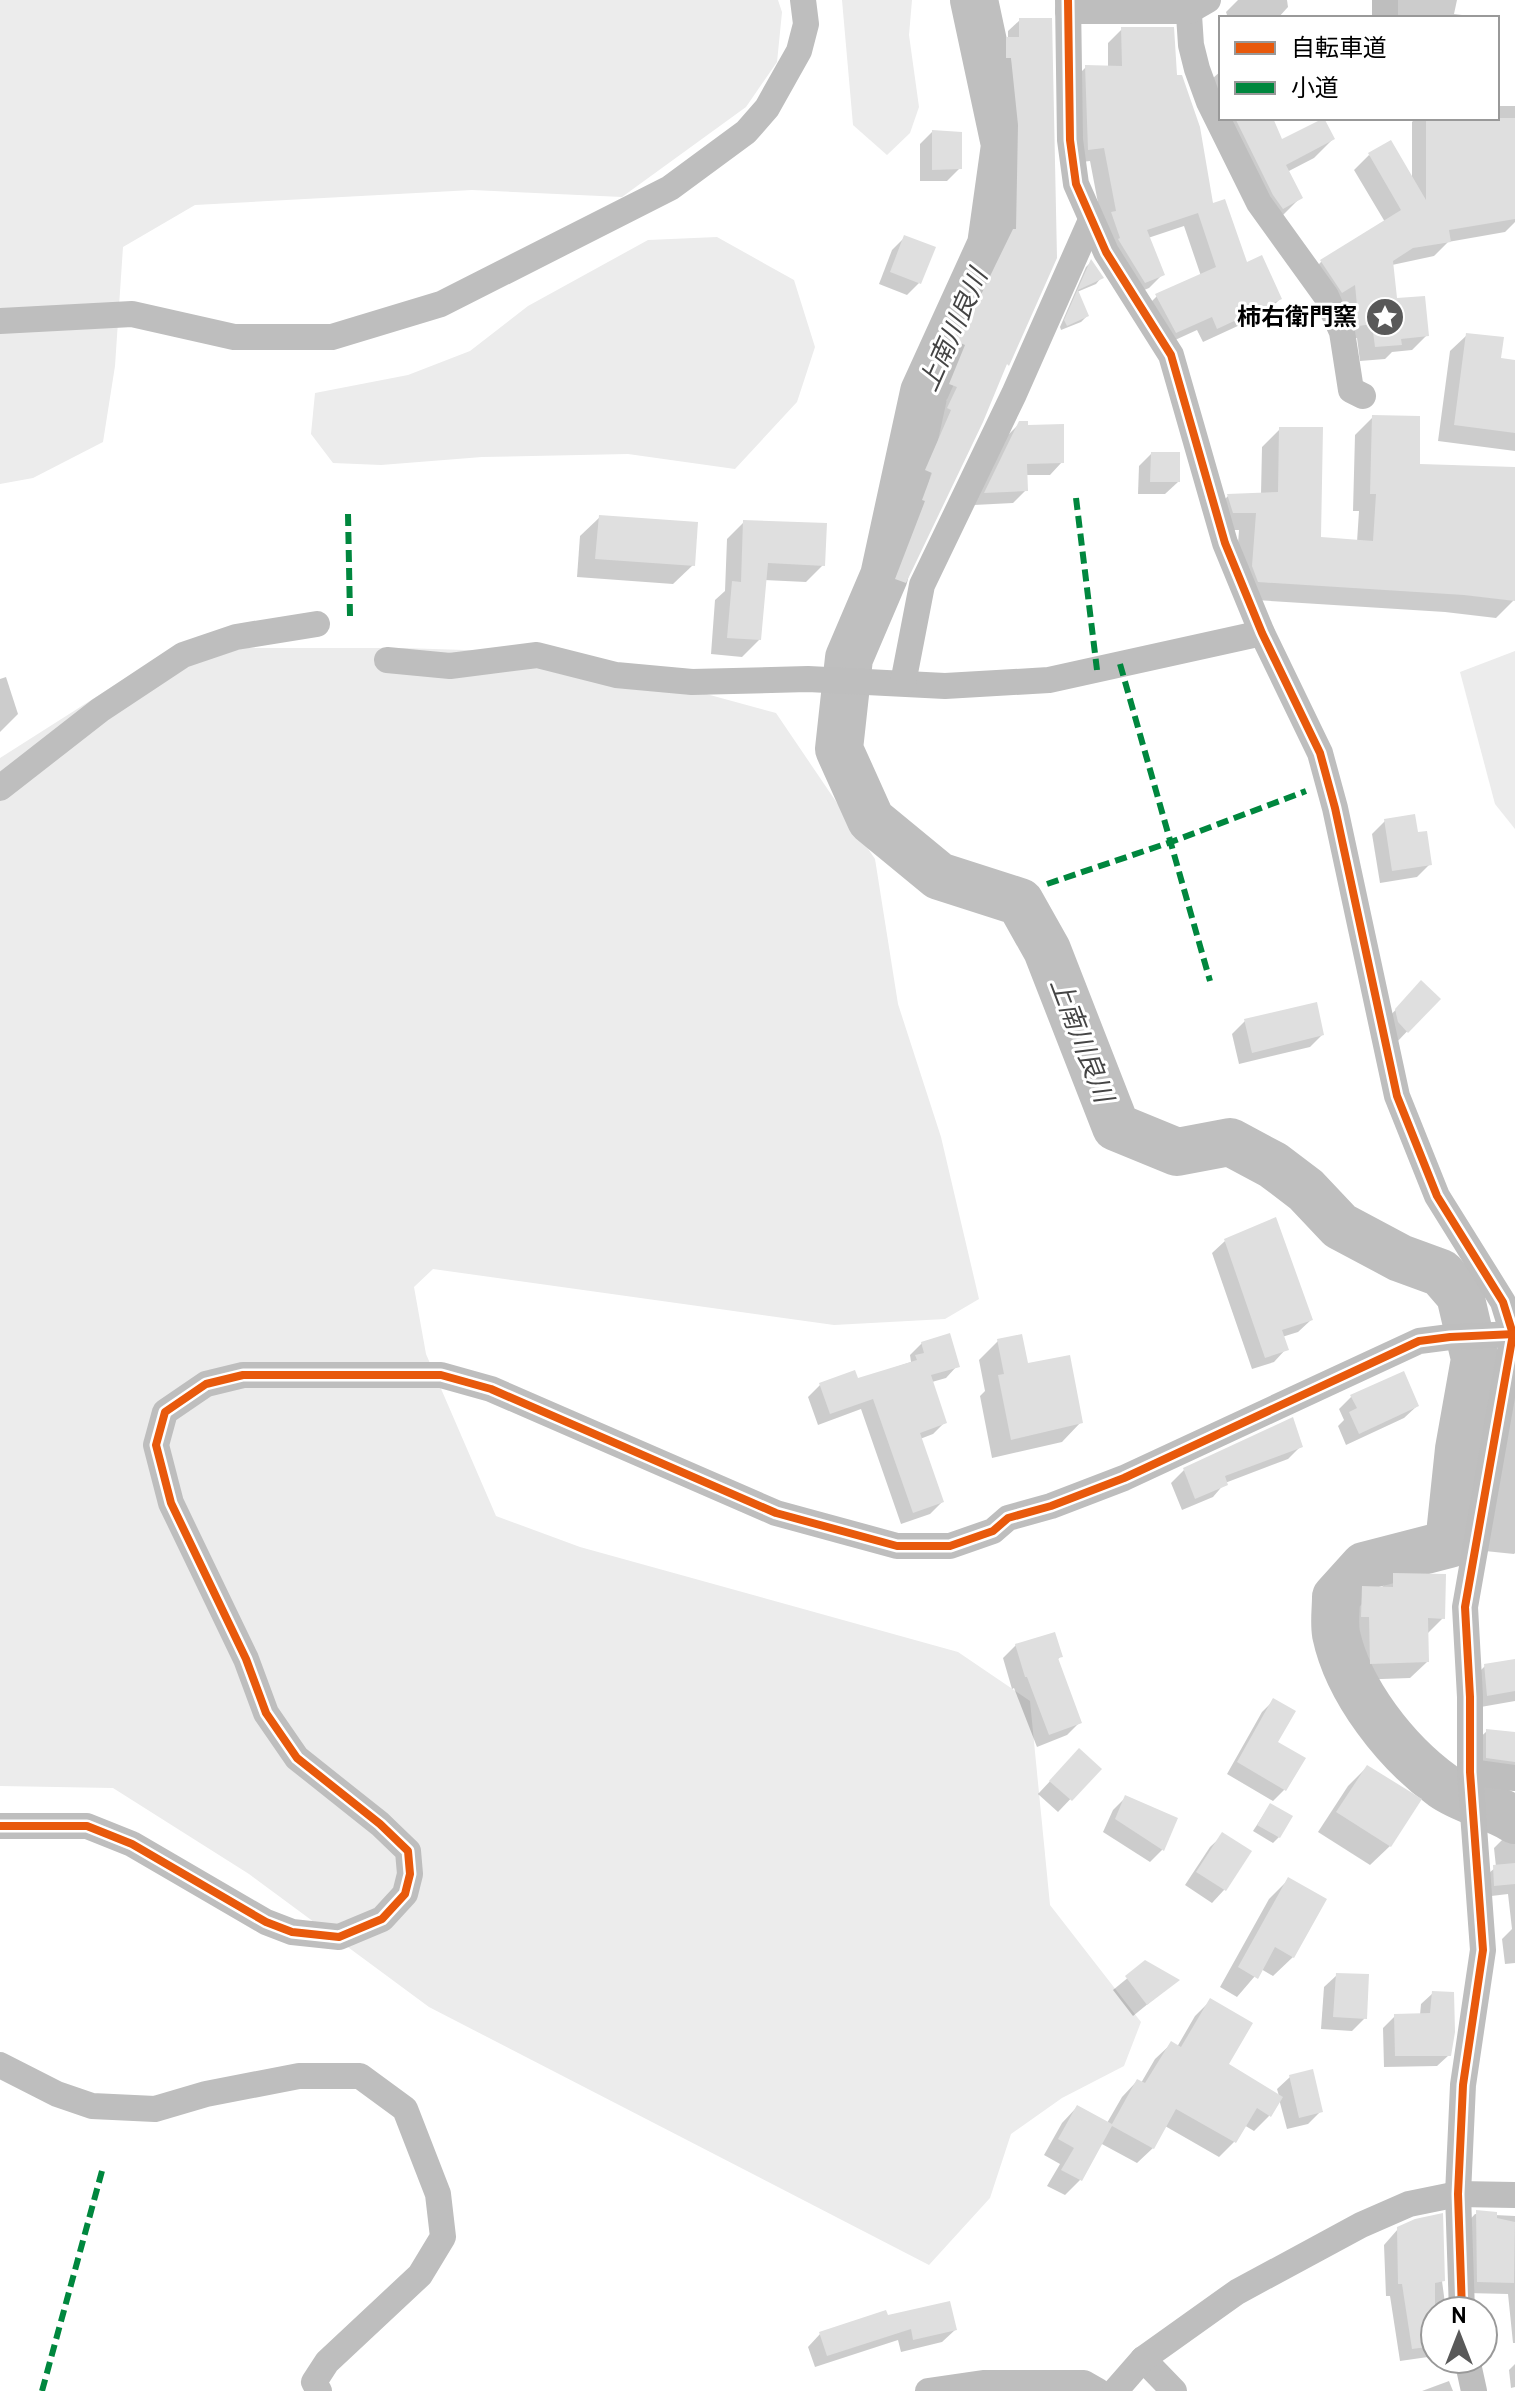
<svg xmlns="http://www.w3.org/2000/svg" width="1515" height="2391" font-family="Overpass,'Noto Sans JP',sans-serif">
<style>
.green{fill:#ececec}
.shadow{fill:#0003}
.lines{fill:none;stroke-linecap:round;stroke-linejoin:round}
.river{stroke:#bfbfbf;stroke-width:48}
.building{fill:#dfdfdf}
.street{stroke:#bebebe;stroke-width:26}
.quiet{stroke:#00873e;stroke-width:6;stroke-dasharray:12 6;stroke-linecap:butt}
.cycleway-casing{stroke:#fff;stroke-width:13}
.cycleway{stroke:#e8590c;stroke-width:8}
.labels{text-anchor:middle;stroke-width:6;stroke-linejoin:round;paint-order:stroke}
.poi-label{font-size:24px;font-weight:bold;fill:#000;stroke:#fff;text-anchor:end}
.water-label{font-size:26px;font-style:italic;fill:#444;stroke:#fff}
</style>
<rect width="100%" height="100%" fill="#fff"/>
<g class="green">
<polygon points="0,0 778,0 782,12 777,62 746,107 622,197 472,190 195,205 123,247 115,366 103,442 33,478 0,484"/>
<polygon points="842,0 912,0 909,35 919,107 910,133 887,155 853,125"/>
<polygon points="717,237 794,280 815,347 797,402 735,469 628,454 482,457 381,465 333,463 311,434 315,393 408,375 470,351 528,306 648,240"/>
<polygon points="173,648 403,648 556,653 776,713 875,859 898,1004 941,1137 979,1299 945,1319 834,1325 433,1269 414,1287 426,1354 496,1516 580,1547 958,1652 1030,1701 1050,1905 1141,2022 1124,2066 1062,2098 1011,2134 990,2198 929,2265 429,2007 249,1874 113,1788 0,1786 0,758"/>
<polygon points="1515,651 1515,829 1495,804 1460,672"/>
</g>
<g class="shadow">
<polygon points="1238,0 1287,0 1288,7 1278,18 1228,18 1226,12"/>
<polygon points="1397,0 1457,0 1454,14 1462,15 1461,18 1392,18"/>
<polygon points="1020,20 1055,258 904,582 893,594 885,590 914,513 912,512 922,485 915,481 941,422 937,420 947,399 939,395 955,357 946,353 1005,240 1007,138 1000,69 995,69 996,50 1008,38 1008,31"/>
<polygon points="1122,29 1175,77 1211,206 1245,264 1280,299 1266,313 1203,342 1197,330 1162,346 1143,310 1157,296 1201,276 1184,226 1148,238 1163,274 1149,288 1130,296 1102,224 1090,161 1074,163 1072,81 1086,67 1108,67 1108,43"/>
<polygon points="1221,71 1221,118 1270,118 1281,141 1333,139 1314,158 1287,172 1301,197 1281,217 1197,92"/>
<polygon points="1497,106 1515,106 1515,222 1505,232 1448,242 1434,256 1392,265 1396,301 1427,335 1412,350 1392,352 1385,359 1360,361 1357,338 1345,340 1306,277 1321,262 1385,222 1354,170 1369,155 1412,180 1412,122 1416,118 1497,118"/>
<polygon points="932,132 960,168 947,181 920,181 920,144"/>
<polygon points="905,237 919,283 907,295 879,284 892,250"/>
<polygon points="1091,262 1101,278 1096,284 1077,292 1087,316 1081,322 1061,330 1060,327 1086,267"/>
<polygon points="1467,335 1499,359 1515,362 1515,451 1438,441 1450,351"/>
<polygon points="1373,417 1418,466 1515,469 1514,600 1496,618 1445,612 1240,599 1235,585 1239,530 1215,530 1211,513 1228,496 1261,494 1262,447 1280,429 1319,539 1357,542 1359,511 1353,511 1355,435"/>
<polygon points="1020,423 1062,462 1050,475 1025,475 1026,490 1013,503 974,505 1007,436"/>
<polygon points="1151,454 1178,482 1165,494 1138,494 1139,466"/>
<polygon points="600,517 693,565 673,584 577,577 580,536"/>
<polygon points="744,522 823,565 806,582 764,580 759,640 742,657 711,654 715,600 725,591 727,539"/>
<polygon points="6,677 18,714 0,732 0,679"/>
<polygon points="1385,821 1417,834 1430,864 1417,877 1380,883 1372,834"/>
<polygon points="1409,996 1438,999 1395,1044 1383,1023"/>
<polygon points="1245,1021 1322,1035 1310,1047 1239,1064 1232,1034"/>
<polygon points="1225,1241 1311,1320 1298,1332 1282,1337 1286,1349 1274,1362 1252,1369 1212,1253"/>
<polygon points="998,1341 1081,1422 1062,1442 992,1458 980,1396 985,1391 979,1360"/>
<polygon points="922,1343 957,1366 946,1378 932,1382 945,1422 933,1434 920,1439 942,1502 930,1514 901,1524 861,1409 818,1425 808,1397 820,1385 857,1380 911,1362 910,1355"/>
<polygon points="1515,1392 1515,1553 1514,1554 1485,1551"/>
<polygon points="1352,1396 1417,1406 1404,1418 1346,1445 1338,1426 1344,1420 1339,1409"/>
<polygon points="1301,1446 1288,1459 1225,1483 1213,1497 1182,1510 1171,1483 1184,1470"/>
<polygon points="1394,1575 1443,1618 1427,1634 1427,1662 1410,1678 1354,1680 1354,1633 1345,1633 1346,1605 1363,1588 1381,1588"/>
<polygon points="1016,1645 1060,1657 1057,1660 1080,1722 1067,1735 1037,1747 1014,1688 1012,1689 1003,1658"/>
<polygon points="1515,1661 1515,1701 1475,1708 1472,1679 1485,1666"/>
<polygon points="1274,1700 1275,1742 1303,1759 1284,1790 1273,1801 1227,1774 1262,1712"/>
<polygon points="1487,1731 1515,1734 1515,1771 1474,1770 1474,1743"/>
<polygon points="1067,1763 1099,1769 1058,1812 1038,1794"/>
<polygon points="1367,1767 1419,1800 1390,1846 1370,1865 1318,1832 1348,1786"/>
<polygon points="1126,1797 1176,1819 1162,1850 1150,1862 1103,1832 1113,1810"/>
<polygon points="1270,1805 1279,1837 1273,1843 1253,1831"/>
<polygon points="1223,1835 1249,1852 1224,1890 1212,1903 1185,1885 1210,1847"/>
<polygon points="1515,1835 1515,1963 1505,1964 1502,1939 1512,1929 1508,1894 1483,1897 1482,1879 1496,1867 1494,1848 1506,1836"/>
<polygon points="1288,1880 1293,1957 1273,1976 1261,1969 1237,1997 1220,1987 1269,1899"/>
<polygon points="1146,1963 1176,1981 1133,2016 1113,1990"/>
<polygon points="1337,1975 1365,2018 1352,2031 1321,2029 1324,1987"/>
<polygon points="1433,1993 1449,2055 1437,2066 1384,2067 1383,2028 1395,2016 1420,2015 1421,2004"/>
<polygon points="1210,2001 1226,2065 1279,2096 1277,2089 1290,2077 1321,2111 1308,2124 1287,2129 1279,2099 1269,2116 1254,2131 1244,2125 1234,2142 1219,2157 1165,2126 1153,2148 1137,2163 1100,2143 1080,2180 1065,2195 1047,2186 1060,2164 1044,2155 1062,2123 1077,2107 1107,2123 1122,2097 1137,2081 1141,2083 1155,2059 1171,2044 1177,2047 1195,2016"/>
<polygon points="1475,2214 1515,2216 1515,2343 1513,2343 1508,2294 1466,2293 1464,2226"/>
<polygon points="1398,2229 1442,2281 1446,2311 1435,2311 1435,2356 1400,2361 1390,2296 1386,2296 1384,2245"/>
<polygon points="887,2317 955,2330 942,2342 901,2352 898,2340 815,2367 808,2347 820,2334"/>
<polygon points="1515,2364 1515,2387 1511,2388 1509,2370"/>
<polygon points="1449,2381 1453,2391 1422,2391"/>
</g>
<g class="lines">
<path class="river" d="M974,0L1005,145L991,245L924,392L884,576L849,658L839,749L871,820L939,876L1020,902L1047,950L1116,1127L1177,1152L1230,1142L1273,1165L1306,1190L1340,1226L1400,1258L1441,1273L1460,1295L1475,1359L1459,1449L1449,1544L1364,1566L1336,1597C1336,1609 1334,1622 1336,1634C1348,1691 1396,1752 1443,1786C1464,1801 1493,1806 1515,1820"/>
</g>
<g class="building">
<polygon points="1019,18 1052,18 1057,258 1009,366 1007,364 983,422 906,583 895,579 925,501 922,500 932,473 925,470 951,410 947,408 957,387 949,384 965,345 956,341 972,306 975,307 1013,229 1016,229 1018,125 1011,58 1006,58 1006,37 1019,37"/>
<polygon points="1121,27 1174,27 1177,75 1182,75 1200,127 1213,203 1225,199 1247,262 1262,255 1282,299 1217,329 1212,317 1176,333 1155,294 1216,267 1198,213 1147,230 1165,275 1145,283 1118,239 1120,238 1111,212 1116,211 1104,148 1088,150 1085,65 1122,66"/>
<polygon points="1235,118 1273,118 1282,139 1324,118 1335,139 1286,165 1303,198 1283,209 1273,195"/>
<polygon points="1426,118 1515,118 1515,219 1449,230 1451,242 1413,248 1393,261 1397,298 1425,296 1429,336 1401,339 1402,345 1375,347 1372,324 1359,326 1355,285 1342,293 1320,260 1401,210 1368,153 1391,140 1426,200"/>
<polygon points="932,130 962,132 962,169 932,170"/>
<polygon points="904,235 936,247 921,284 890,272"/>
<polygon points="1091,259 1104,278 1078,290 1089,316 1067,326 1064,320"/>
<polygon points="1466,333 1504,337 1501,358 1515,360 1515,433 1454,425"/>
<polygon points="1372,415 1420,416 1420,464 1515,467 1515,601 1464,595 1258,582 1252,566 1256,513 1233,513 1227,494 1278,492 1279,427 1323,427 1321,537 1373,541 1376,494 1370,494"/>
<polygon points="1019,421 1028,421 1028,425 1064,424 1064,463 1027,464 1028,491 984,493"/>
<polygon points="1151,452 1180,452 1180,482 1150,482"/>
<polygon points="599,515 698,522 695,566 595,559"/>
<polygon points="743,520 827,523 825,566 768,563 761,640 727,638 732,581 741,582"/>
<polygon points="1415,814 1418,832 1427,831 1432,865 1392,871 1384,819"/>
<polygon points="1421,980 1441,999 1408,1033 1398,1022 1395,1009"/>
<polygon points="1317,1002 1324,1035 1252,1053 1244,1019"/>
<polygon points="1276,1217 1313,1320 1282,1330 1289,1350 1265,1358 1224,1239"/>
<polygon points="950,1333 960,1367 931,1375 947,1423 920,1433 944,1502 913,1513 873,1399 830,1414 819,1383 855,1370 858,1378 917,1360 915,1355 924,1353 921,1342"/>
<polygon points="1022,1334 1028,1363 1070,1355 1083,1423 1011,1440 998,1375 1004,1374 997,1339"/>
<polygon points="1404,1371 1419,1406 1359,1434 1349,1412 1357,1408 1350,1395"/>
<polygon points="1293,1417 1303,1447 1225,1476 1228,1485 1195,1499 1183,1468"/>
<polygon points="1393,1573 1446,1574 1445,1619 1428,1618 1429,1662 1370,1664 1369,1617 1361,1617 1362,1586 1393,1587"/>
<polygon points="1055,1632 1063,1657 1058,1658 1082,1723 1049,1735 1027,1677 1025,1677 1015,1644"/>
<polygon points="1515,1659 1515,1691 1487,1696 1484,1664"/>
<polygon points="1273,1698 1296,1711 1278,1742 1306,1758 1286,1791 1237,1762"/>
<polygon points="1486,1729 1515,1732 1515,1762 1486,1758"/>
<polygon points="1079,1748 1102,1769 1072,1801 1049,1781"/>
<polygon points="1367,1765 1422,1799 1391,1847 1336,1812"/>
<polygon points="1125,1795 1178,1818 1164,1851 1115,1819"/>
<polygon points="1270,1803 1293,1816 1280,1838 1257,1825"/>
<polygon points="1222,1832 1252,1851 1226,1891 1196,1872"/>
<polygon points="1515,1863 1515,1884 1494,1886 1493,1865"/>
<polygon points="1288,1877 1327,1899 1294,1958 1275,1947 1258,1979 1238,1967"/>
<polygon points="1145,1960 1180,1980 1147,2005 1125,1976"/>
<polygon points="1336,1973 1369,1974 1367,2019 1333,2017"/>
<polygon points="1432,1991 1454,1992 1455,2032 1451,2056 1395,2056 1394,2014 1430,2013"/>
<polygon points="1210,1998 1253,2023 1229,2064 1283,2097 1271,2117 1257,2108 1236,2143 1176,2109 1154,2149 1112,2126 1082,2181 1061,2170 1074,2148 1058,2139 1077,2105 1112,2124 1137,2079 1145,2083 1171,2041 1181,2047"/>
<polygon points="1313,2069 1323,2112 1299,2118 1289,2075"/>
<polygon points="1476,2210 1497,2212 1497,2218 1515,2222 1514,2283 1477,2282"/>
<polygon points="1443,2213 1445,2281 1435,2283 1435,2346 1412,2349 1402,2284 1398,2284 1397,2227 1415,2219"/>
<polygon points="950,2301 957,2330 913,2340 911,2329 827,2356 819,2332 886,2310 888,2315"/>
</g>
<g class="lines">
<g class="street">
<polyline points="1068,0 1070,140 1076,184 1106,252 1171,355 1225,543 1262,633 1320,753 1335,808 1397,1096 1437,1196 1503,1302 1513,1334 1465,1607 1470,1697 1470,1772 1483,1950 1463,2085 1458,2194 1462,2311"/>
<polyline points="1188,0 1191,45 1197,69 1209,102 1259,203 1326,296 1342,332 1351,390 1363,396"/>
<polyline points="1068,11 1189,11 1208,0"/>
<polyline points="1385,18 1385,0"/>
<polyline points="0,321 132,314 234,337 332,337 441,304 670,188 746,132 767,108 799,51 806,24 803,0"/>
<polyline points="387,660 450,666 537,655 616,675 692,682 808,679 945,686 1049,680 1262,633"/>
<polyline points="903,683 922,585 1014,394 1091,220"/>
<polyline points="0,788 100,710 183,655 236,637 317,624"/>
<polyline points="1470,1772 1515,1778"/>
<polyline points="0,1826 87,1826 132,1844 266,1922 292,1932 339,1937 382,1919 405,1894 410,1874 408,1851 380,1824 297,1758 266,1713 246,1659 171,1503 156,1445 165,1412 206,1384 243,1375 441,1375 491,1389 776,1513 897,1546 950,1546 993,1531 1008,1518 1051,1506 1124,1478 1419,1341 1450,1337 1515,1334"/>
<polyline points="0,2065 57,2094 92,2106 155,2109 206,2094 299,2076 360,2076 405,2109 438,2194 443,2237 420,2275 327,2362 314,2382 319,2391"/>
<polyline points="1143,2359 1174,2391"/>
<polyline points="1467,2359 1474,2391"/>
<polyline points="928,2391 983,2383 1084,2383 1098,2391"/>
<polyline points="1115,2391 1143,2359 1237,2292 1361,2225 1409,2204 1458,2194 1515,2195"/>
</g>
<g class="quiet">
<polyline points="1076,498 1097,670"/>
<polyline points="348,514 350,616"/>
<polyline points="1120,664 1210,981"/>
<polyline points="1047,884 1171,842 1306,791"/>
<polyline points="42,2391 102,2171"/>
</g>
<defs>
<g id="cycleway">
<polyline points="1068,0 1070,140 1076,184 1106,252 1171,355 1225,543 1262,633 1320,753 1335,808 1397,1096 1437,1196 1503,1302 1513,1334 1465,1607 1470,1697 1470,1772 1483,1950 1463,2085 1458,2194 1462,2311"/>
<polyline points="0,1826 87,1826 132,1844 266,1922 292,1932 339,1937 382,1919 405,1894 410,1874 408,1851 380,1824 297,1758 266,1713 246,1659 171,1503 156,1445 165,1412 206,1384 243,1375 441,1375 491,1389 776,1513 897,1546 950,1546 993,1531 1008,1518 1051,1506 1124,1478 1419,1341 1450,1337 1515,1334"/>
</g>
</defs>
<use href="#cycleway" class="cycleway-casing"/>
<use href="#cycleway" class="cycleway"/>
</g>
<defs>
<symbol id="sight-disc" viewBox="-11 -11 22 22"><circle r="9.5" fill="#595959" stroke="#fff"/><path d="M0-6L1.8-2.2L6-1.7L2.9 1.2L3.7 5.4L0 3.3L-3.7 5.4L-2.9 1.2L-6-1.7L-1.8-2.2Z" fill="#fff"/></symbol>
</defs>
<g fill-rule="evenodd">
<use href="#sight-disc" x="1363" y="295" width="44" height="44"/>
</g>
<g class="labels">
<g class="poi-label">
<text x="1357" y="325">柿右衛門窯</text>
</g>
<g class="water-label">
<text transform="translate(953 330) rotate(-66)" y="9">上南川良川</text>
<text transform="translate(1082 1040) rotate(69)" y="9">上南川良川</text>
</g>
</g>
<rect x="1219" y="16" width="280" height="104" fill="#ffffff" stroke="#999999" stroke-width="2"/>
<rect x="1235" y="42" width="40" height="12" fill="#e8590c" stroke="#999999" stroke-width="2"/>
<text x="1291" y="56" font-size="24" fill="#000000">自転車道</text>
<rect x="1235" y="82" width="40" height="12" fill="#00873e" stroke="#999999" stroke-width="2"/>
<text x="1291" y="96" font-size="24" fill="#000000">小道</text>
<g transform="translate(1459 2335)"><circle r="38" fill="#ffffff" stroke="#999999" stroke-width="2"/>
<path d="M0-6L14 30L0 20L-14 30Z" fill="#595959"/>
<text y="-12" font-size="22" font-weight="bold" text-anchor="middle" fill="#000000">N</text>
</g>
</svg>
